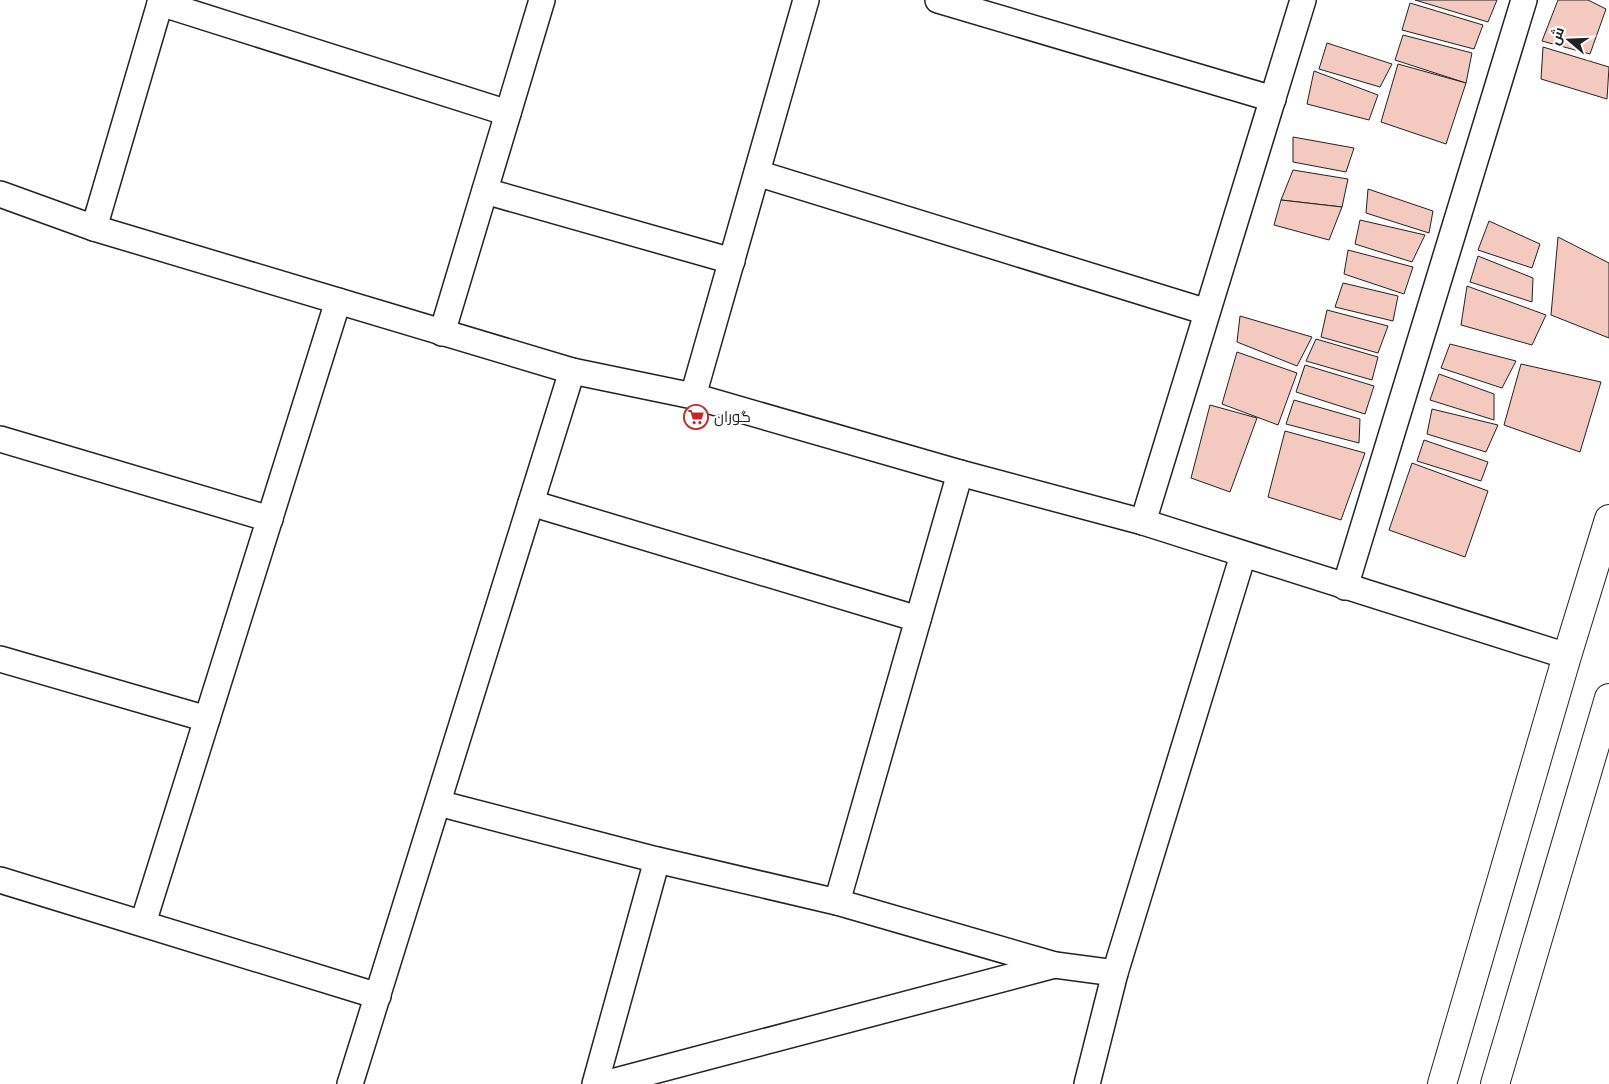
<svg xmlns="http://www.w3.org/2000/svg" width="1609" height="1084" font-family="Commissioner,Cairo,sans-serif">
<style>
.building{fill:#f3c9c0;stroke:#222}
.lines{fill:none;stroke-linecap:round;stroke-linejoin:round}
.street-casing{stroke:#222;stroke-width:28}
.secondary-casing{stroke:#222;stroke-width:30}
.street{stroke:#fff;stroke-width:25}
.secondary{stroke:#fff;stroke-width:28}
.labels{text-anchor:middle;stroke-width:4;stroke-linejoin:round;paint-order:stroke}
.poi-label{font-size:15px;fill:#222;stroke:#fff;text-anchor:start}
</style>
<rect width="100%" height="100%" fill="#fff"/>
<g class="building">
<polygon points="1415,0 1497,0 1488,22"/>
<polygon points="1558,0 1588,0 1606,9 1590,54 1542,41"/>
<polygon points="1410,3 1483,25 1474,49 1402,30"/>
<polygon points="1403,35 1472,53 1466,83 1395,60"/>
<polygon points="1327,43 1392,64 1380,87 1319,69"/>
<polygon points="1543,47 1609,67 1607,99 1541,79"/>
<polygon points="1398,64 1466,83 1446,144 1381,122"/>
<polygon points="1314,71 1378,95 1369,120 1307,104"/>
<polygon points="1293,137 1354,148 1346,172 1293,162"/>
<polygon points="1293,170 1348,179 1342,207 1281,200"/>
<polygon points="1368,189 1433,211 1429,233 1366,213"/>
<polygon points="1281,200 1342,207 1329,240 1274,225"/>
<polygon points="1360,220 1425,235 1412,262 1355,244"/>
<polygon points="1489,221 1540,244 1532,268 1478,250"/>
<polygon points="1558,237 1609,263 1609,338 1551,315"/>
<polygon points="1348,250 1413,267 1404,294 1344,274"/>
<polygon points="1478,256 1533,278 1532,302 1470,282"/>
<polygon points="1343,283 1398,296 1393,321 1335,307"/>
<polygon points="1467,286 1546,315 1532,345 1461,325"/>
<polygon points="1327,310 1388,326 1378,353 1321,337"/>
<polygon points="1240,316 1312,337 1297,366 1237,342"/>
<polygon points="1316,339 1378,357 1372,380 1306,361"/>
<polygon points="1450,344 1516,361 1502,388 1441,368"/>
<polygon points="1237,352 1297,373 1278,425 1222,404"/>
<polygon points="1521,364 1601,382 1580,452 1504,425"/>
<polygon points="1305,365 1374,386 1365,414 1296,392"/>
<polygon points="1439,374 1494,394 1494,420 1430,400"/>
<polygon points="1294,400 1360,419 1359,443 1286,424"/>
<polygon points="1210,405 1257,418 1230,492 1191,478"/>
<polygon points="1432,409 1498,425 1486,452 1427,434"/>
<polygon points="1285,431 1365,453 1341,520 1268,497"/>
<polygon points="1424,440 1488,462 1481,481 1417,461"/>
<polygon points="1412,463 1488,491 1465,557 1389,530"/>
</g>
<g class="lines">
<defs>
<g id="street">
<polyline points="938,0 1273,99"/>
<polyline points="160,3 508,113"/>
<polyline points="757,173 1207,312"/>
<polyline points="485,191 732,261"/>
<polyline points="0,194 94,228 572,371 693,396 960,473 1143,522 1567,656"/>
<polyline points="94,228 161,0"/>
<polyline points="442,333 542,0"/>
<polyline points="693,396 806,0"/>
<polyline points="0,439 270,519"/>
<polyline points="531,503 918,619"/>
<polyline points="1143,522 1303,0"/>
<polyline points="1345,587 1524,0"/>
<polyline points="0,659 207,719"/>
<polyline points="438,803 657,860 837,902 1055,965 1115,973"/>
<polyline points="0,880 378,996"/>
<polyline points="837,902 960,473"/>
<polyline points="143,923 338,301"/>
<polyline points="350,1084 572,371"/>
<polyline points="595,1084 657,860"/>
<polyline points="604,1084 1055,965"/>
<polyline points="1087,1084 1115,973 1243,555"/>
</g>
<g id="secondary">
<polyline points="1442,1084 1567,656 1609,519"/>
<polyline points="1495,1084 1609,698"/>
</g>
</defs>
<use href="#street" class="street-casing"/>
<use href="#secondary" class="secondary-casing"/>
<use href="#street" class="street"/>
<use href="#secondary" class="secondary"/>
</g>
<defs>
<symbol id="supermarket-ring" viewBox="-11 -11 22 22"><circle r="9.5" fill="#fff" stroke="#c62828" stroke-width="1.5"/><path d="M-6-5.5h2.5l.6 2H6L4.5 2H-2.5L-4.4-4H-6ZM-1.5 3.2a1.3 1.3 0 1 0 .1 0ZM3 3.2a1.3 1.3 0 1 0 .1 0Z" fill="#c62828"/></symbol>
</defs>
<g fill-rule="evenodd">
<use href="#supermarket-ring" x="682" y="403" width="28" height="28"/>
</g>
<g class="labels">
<g class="poi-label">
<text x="714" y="422">گوران</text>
</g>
</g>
<g transform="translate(1569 40) rotate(289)" stroke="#ffffff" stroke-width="4" paint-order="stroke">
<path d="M0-4L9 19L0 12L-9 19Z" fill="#222222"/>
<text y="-8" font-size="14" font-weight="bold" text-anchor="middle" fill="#222222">ش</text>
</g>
</svg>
